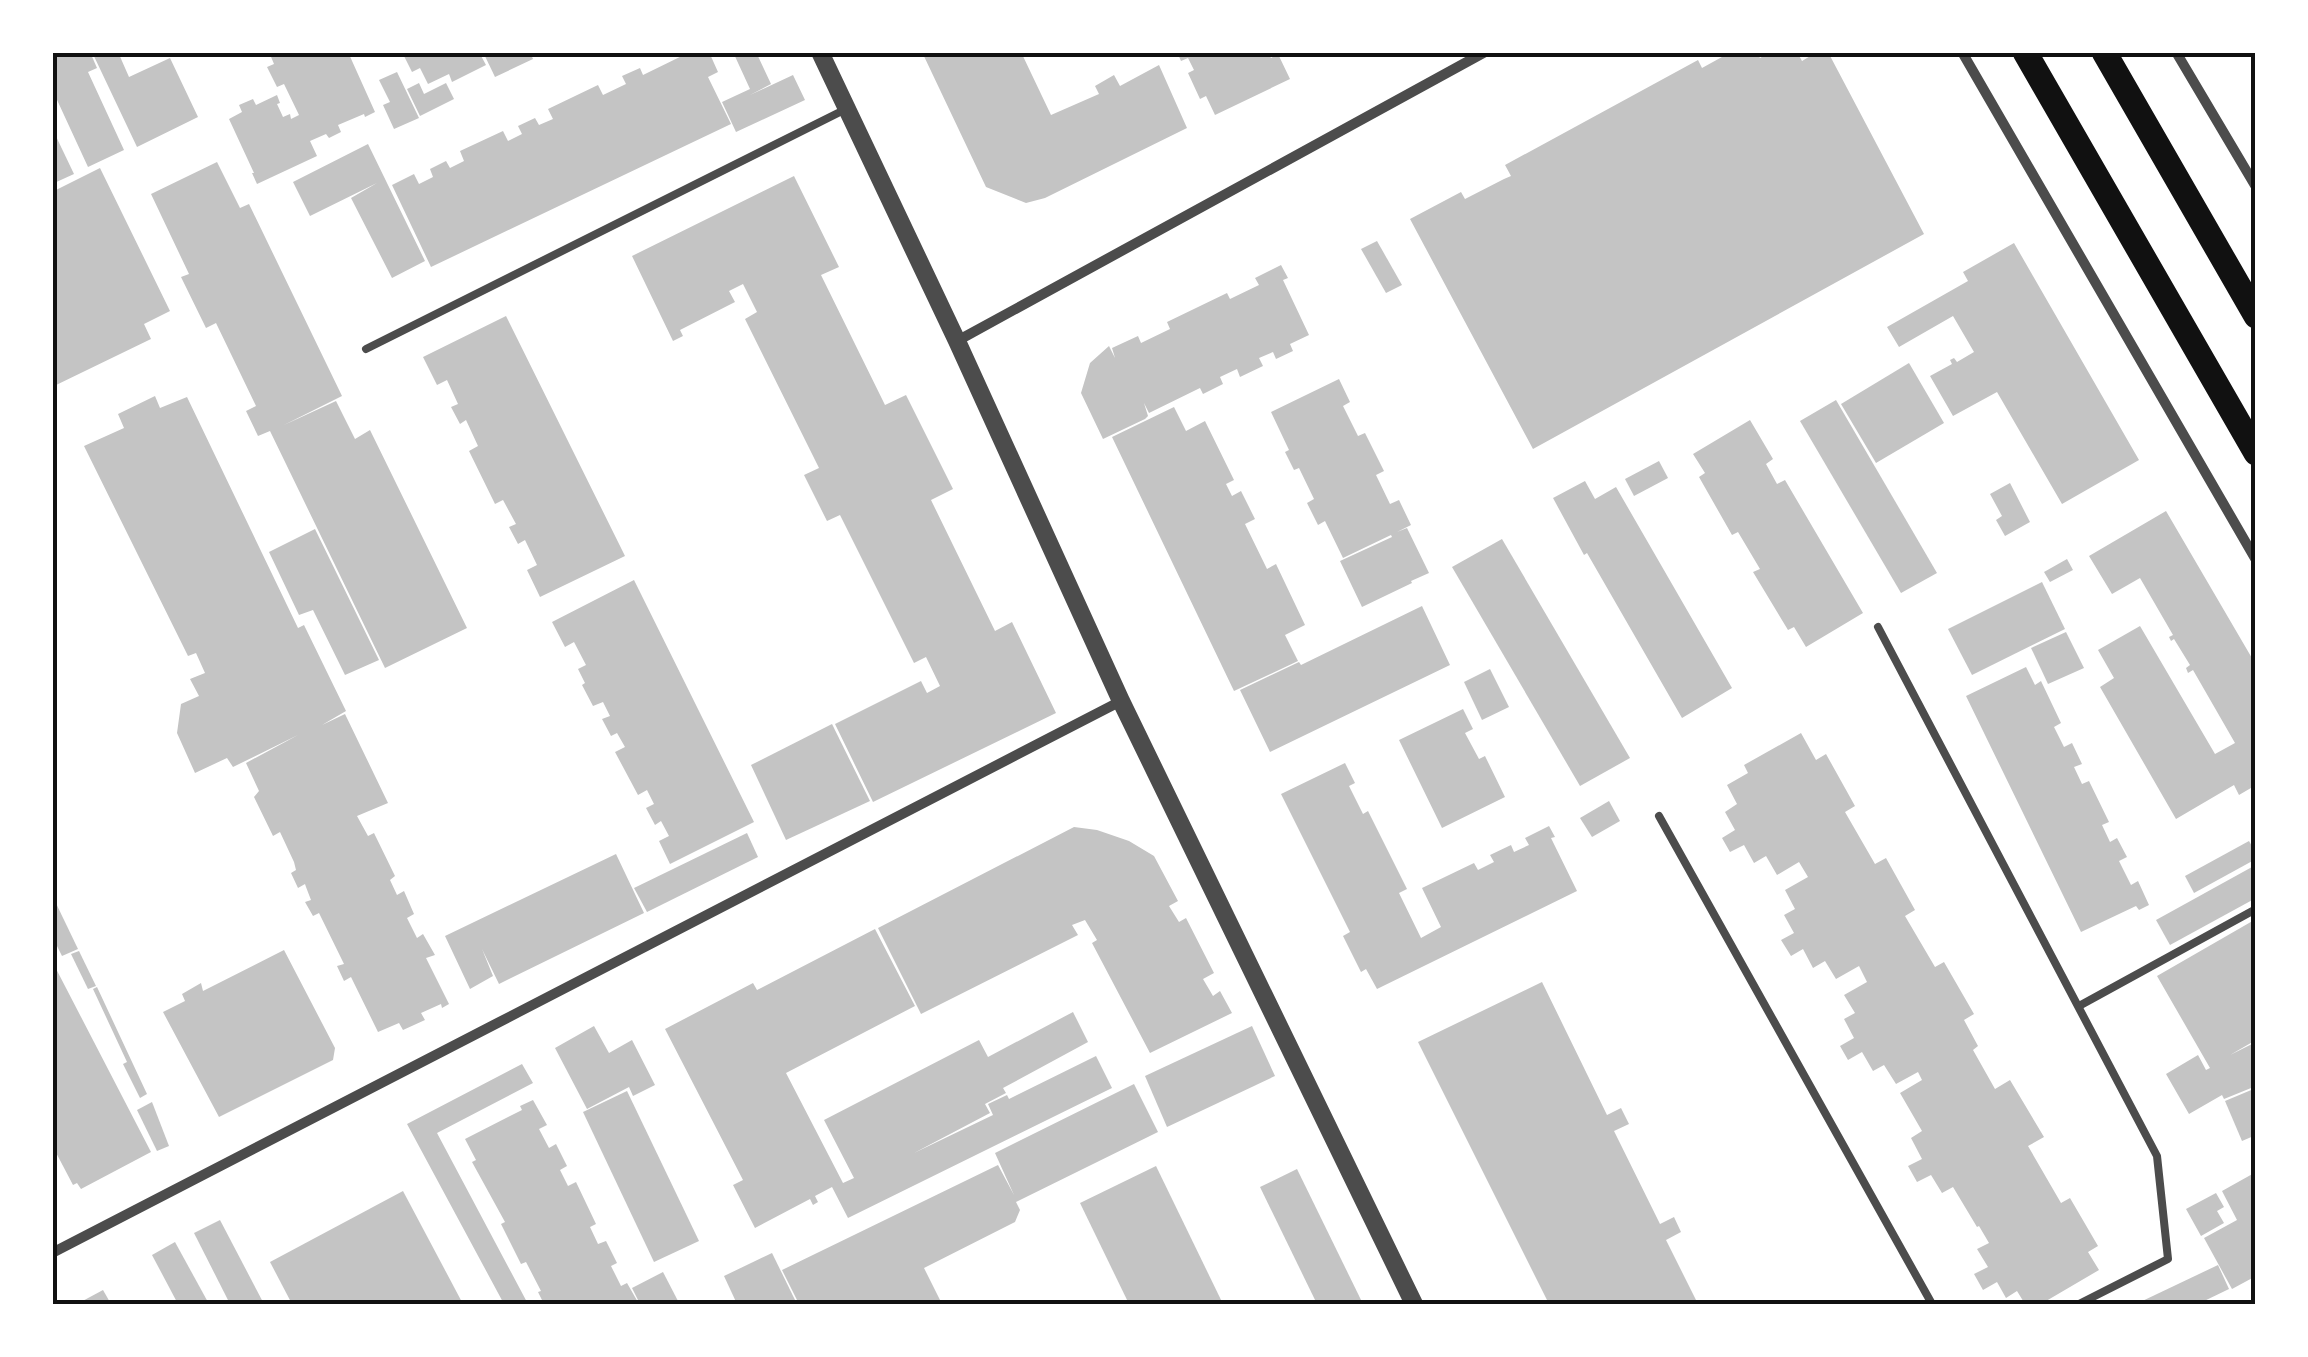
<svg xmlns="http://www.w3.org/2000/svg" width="2308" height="1357" font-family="'DM Sans',sans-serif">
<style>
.building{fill:#c4c4c4}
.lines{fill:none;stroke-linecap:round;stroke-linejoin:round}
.service{stroke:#4c4c4c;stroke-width:8}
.minor{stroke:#4c4c4c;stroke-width:10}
.tertiary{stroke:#4c4c4c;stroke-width:18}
.primary{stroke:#111;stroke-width:25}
.neatline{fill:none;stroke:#111;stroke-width:4}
</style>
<rect width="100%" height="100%" fill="#fff"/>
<g class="building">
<polygon points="52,52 90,52 97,68 88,72 124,150 88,167 52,89"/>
<polygon points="92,52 118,52 129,77 170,58 198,117 137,147"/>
<polygon points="269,52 339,52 340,55 348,52 375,112 365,117 364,114 338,125 341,132 329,138 326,134 310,141 317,156 257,184 252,173 254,173 229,119 242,112 239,105 253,99 256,105 277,95 280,103 277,104 283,117 290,114 291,119 299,115 284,84 277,87 267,67 274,64"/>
<polygon points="406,52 479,52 486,65 452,82 449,74 428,84 420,68 412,72 403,54"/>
<polygon points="483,52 530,52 533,59 495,77"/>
<polygon points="690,52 709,52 718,72 708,77 731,124 431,267 392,185 414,174 419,184 433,177 430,169 446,161 450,168 464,161 460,151 503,131 508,141 522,134 518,126 535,118 539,125 553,119 548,109 598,85 603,95 626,84 622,76 640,68 643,75"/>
<polygon points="733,52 756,52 771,84 750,95 793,75 805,100 736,132 722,102 750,89"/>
<polygon points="922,52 1021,52 1051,115 1099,94 1095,86 1114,75 1120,86 1159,65 1187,128 1045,198 1026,203 986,187"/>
<polygon points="1177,52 1268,52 1271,58 1278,54 1290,79 1215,115 1206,96 1200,99 1188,73 1194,70 1188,58 1181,61"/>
<polygon points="1731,52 1756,52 1760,58 1771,52 1797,52 1802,61 1817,52 1828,52 1924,234 1533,449 1410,219 1461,192 1465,199 1504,179 1511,176 1505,165 1698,60 1702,68"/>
<polygon points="397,72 419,118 394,129 383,105 390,102 379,80"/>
<polygon points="419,83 424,94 446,83 454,99 420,116 407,89"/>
<polygon points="52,128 74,174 52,184"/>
<polygon points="368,144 425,261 392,278 351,198 377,183 310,216 293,182"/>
<polygon points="217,162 240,208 249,204 342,396 284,425 336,401 355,439 370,430 467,628 385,668 270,431 258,436 246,411 256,406 216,323 206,328 181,277 189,274 151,194"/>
<polygon points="100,168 170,311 144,324 151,339 52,387 52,192"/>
<polygon points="794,176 839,267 821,275 885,405 906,395 953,489 931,500 995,631 1012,622 1056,713 873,802 835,724 921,681 927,693 940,686 926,657 914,663 840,515 827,521 804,475 819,468 745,319 757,312 743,284 729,291 735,302 680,330 683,336 673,341 632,256"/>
<polygon points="1377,241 1402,285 1386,293 1361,249"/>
<polygon points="2014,243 2139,460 2062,504 1997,392 1953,416 1930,376 1952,364 1950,360 1954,358 1957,362 1974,352 1953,316 1899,347 1887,327 1968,281 1963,272"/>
<polygon points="1281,265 1288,278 1283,280 1309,335 1290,344 1293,351 1276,359 1273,352 1259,358 1263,366 1240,377 1237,369 1220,377 1223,384 1203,394 1200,388 1149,413 1144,403 1148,416 1145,419 1103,439 1081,393 1090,363 1109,346 1115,358 1112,348 1138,336 1141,343 1170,329 1167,322 1227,293 1230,299 1259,285 1255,278"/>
<polygon points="506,316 625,556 540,597 527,570 537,565 525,540 518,544 509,527 516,524 503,500 495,504 469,451 478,446 466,420 460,424 451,407 458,404 447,380 437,385 423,357"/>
<polygon points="1909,363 1944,423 1876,463 1841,404"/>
<polygon points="1339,379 1350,402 1343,406 1358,436 1365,433 1384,471 1376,475 1390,504 1399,500 1411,525 1397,532 1407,528 1429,573 1411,581 1412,583 1362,607 1340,561 1392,537 1391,535 1343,558 1325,521 1318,525 1307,503 1314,499 1299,468 1294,470 1285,452 1289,450 1271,412"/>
<polygon points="155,396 160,408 187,397 298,628 304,625 346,711 322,725 345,714 388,803 357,816 368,836 374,833 395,876 390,880 397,895 404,891 414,914 407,918 417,938 423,934 435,955 426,958 449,1004 442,1008 441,1004 421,1013 425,1020 403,1030 399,1023 378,1032 351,977 344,981 337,966 344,964 319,913 313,916 305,902 311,900 306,887 305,884 298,888 291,873 296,870 294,862 280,832 273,836 254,797 259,791 246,763 298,735 233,767 227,758 195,773 177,733 181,704 199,696 190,679 205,673 196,653 188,656 84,446 124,428 118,414"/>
<polygon points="1836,400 1937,573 1901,593 1800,421"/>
<polygon points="1174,407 1186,431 1205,421 1234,480 1226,484 1232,496 1241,491 1255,519 1245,524 1267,569 1276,564 1305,625 1285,635 1298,661 1234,691 1112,437"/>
<polygon points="1750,420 1773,459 1766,464 1777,484 1785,480 1863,613 1806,647 1794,627 1788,630 1753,572 1760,569 1738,532 1732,535 1699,477 1705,473 1693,454"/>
<polygon points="1659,461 1668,478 1634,496 1625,479"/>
<polygon points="1585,481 1595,499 1616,487 1732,688 1682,718 1587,553 1584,555 1553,498"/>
<polygon points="2010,483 2030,522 2005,536 1996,520 2002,516 1990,494"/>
<polygon points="2166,511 2256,665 2256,785 2239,795 2234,785 2176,819 2100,687 2114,678 2098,650 2140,626 2215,754 2235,743 2193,670 2188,673 2186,668 2190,665 2174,639 2171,641 2169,637 2173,635 2140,578 2112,594 2089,556"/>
<polygon points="315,529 379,660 345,675 313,610 299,615 269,552"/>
<polygon points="1502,539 1630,758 1580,786 1452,567"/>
<polygon points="2067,559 2073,570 2050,582 2044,572"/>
<polygon points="634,580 754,822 670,864 659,841 669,836 661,821 655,825 646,808 654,804 647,790 638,795 615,752 625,747 617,733 611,736 602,719 610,716 603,702 593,706 582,685 585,683 578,669 586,665 574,642 565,647 552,622"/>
<polygon points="2042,582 2065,629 1972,675 1948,629"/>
<polygon points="1422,606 1450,665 1270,752 1240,690 1299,662 1301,665"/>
<polygon points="2066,632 2084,668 2048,684 2031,648"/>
<polygon points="2026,667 2035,685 2041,681 2061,723 2054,727 2064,747 2072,743 2082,764 2074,767 2082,784 2089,781 2109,822 2102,825 2110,842 2117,838 2127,857 2119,861 2131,885 2138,881 2149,905 2139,910 2136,906 2081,932 1966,696"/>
<polygon points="1490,669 1509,707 1482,720 1464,682"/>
<polygon points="1463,709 1473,729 1465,733 1479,759 1485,756 1505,797 1442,828 1399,740"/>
<polygon points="832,724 870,801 786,840 751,765"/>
<polygon points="1801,733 1816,760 1826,754 1855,806 1845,812 1875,864 1886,858 1915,910 1905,916 1935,967 1944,962 1974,1014 1964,1020 1978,1046 1973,1050 1995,1089 2010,1080 2044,1137 2028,1146 2061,1203 2070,1198 2098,1246 2088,1252 2099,1270 2041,1304 2025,1304 2017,1291 2006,1298 1997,1282 1983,1290 1974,1274 1988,1267 1977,1249 1989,1243 1979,1226 1977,1227 1953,1187 1942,1193 1931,1175 1917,1182 1908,1166 1922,1159 1911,1138 1922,1131 1900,1093 1922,1080 1918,1072 1896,1084 1884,1065 1873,1071 1862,1052 1848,1060 1840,1046 1854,1038 1844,1019 1855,1013 1844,995 1867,982 1859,966 1836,979 1825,961 1813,968 1803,949 1791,956 1781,940 1794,933 1784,915 1795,909 1785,890 1808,877 1799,862 1777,875 1766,856 1754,863 1744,845 1730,852 1722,838 1735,830 1725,812 1737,804 1727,785 1748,773 1744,765"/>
<polygon points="1345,763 1355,783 1349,786 1363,814 1368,811 1407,889 1399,893 1421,938 1441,927 1422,888 1474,863 1478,870 1494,862 1490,855 1511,845 1514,852 1529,845 1525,838 1549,826 1555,837 1551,838 1577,891 1377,989 1366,969 1361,972 1343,936 1350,932 1281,794"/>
<polygon points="1609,801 1620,821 1592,837 1580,818"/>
<polygon points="1074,827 1097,830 1129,841 1154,856 1178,901 1169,906 1179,922 1186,918 1214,973 1203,979 1213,996 1220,991 1232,1013 1150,1053 1092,943 1097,940 1085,920 1072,925 1078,935 921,1014 878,928"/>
<polygon points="747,833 758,857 647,912 634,888"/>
<polygon points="2249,841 2256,853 2256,859 2194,893 2185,876"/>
<polygon points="616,854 644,913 499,984 482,949 493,976 470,989 445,936"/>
<polygon points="2252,867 2256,872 2256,898 2170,945 2156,920"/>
<polygon points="52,895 78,949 62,956 52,936"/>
<polygon points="2256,919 2256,1040 2230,1055 2256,1042 2256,1086 2224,1099 2222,1095 2189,1114 2166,1074 2198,1055 2206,1070 2210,1068 2157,976"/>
<polygon points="875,929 915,1006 786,1073 843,1183 854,1178 824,1120 979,1040 988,1057 1073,1012 1088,1042 1003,1088 1006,1093 985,1104 990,1113 914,1153 993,1115 988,1104 1007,1095 1009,1099 1096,1056 1112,1088 848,1218 832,1187 815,1196 818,1202 813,1205 810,1199 755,1228 733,1185 743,1180 665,1029 753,983 757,990"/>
<polygon points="284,950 335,1048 333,1060 219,1117 163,1012 185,1001 182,994 201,983 203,991"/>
<polygon points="79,951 96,986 88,989 71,954"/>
<polygon points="52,961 151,1152 81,1189 77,1183 73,1185 52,1145"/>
<polygon points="1542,982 1607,1115 1621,1108 1629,1124 1614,1131 1660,1224 1674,1217 1681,1232 1666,1240 1698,1304 1549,1304 1418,1042"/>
<polygon points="97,987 147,1094 140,1098 123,1064 127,1062 93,989"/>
<polygon points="594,1026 609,1053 632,1040 655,1085 633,1096 629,1087 587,1109 555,1048"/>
<polygon points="1252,1026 1275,1076 1167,1127 1145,1076"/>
<polygon points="522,1064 533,1083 437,1133 528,1304 504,1304 407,1124"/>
<polygon points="1134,1084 1158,1132 1016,1202 1020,1210 1015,1222 924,1268 942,1304 799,1304 782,1270 998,1165 1014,1195 995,1153"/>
<polygon points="2256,1088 2256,1135 2242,1141 2225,1101"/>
<polygon points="627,1091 699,1241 654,1262 583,1112"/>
<polygon points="533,1100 547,1125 539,1129 549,1148 556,1144 567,1166 560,1170 568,1186 576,1182 596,1224 590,1227 598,1244 606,1241 617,1263 611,1266 621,1286 627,1283 639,1304 544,1304 538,1292 541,1291 526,1262 521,1264 501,1224 505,1222 472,1162 476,1160 465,1139 522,1110 520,1106"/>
<polygon points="152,1102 169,1146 157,1151 137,1110"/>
<polygon points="1156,1166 1223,1304 1129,1304 1080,1203"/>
<polygon points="1297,1169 1363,1304 1317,1304 1260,1187"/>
<polygon points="2256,1172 2256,1276 2232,1289 2204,1238 2237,1220 2222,1191"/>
<polygon points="403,1191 463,1304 292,1304 270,1262"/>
<polygon points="2216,1193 2224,1207 2217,1211 2224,1223 2201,1236 2186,1209"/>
<polygon points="220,1220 264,1304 230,1304 194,1233"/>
<polygon points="175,1242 209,1304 178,1304 152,1255"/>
<polygon points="772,1253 797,1304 737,1304 724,1276"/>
<polygon points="2218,1265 2229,1289 2198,1304 2136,1304"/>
<polygon points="663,1272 678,1301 671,1304 640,1304 632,1288"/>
<polygon points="103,1290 111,1304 77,1304"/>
</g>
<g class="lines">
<g class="service">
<polyline points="366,349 846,109"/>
<polyline points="1878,627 2157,1156 2168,1259 2079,1304"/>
<polyline points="1659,816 1932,1304"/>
<polyline points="2079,1006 2256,909"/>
</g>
<g class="minor">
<polyline points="1962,52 2256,560"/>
<polyline points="2176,52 2256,187"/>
<polyline points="957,341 1485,52"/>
<polyline points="52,1253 1121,701"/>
</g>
<polyline class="tertiary" points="820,52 957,341 1121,701 1414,1304"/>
<g class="primary">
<polyline points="2025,52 2256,453"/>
<polyline points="2104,52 2256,316"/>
</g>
</g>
<rect width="2308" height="1357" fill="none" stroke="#ffffff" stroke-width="110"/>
<rect x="55" y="55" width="2198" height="1247" class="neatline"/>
</svg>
